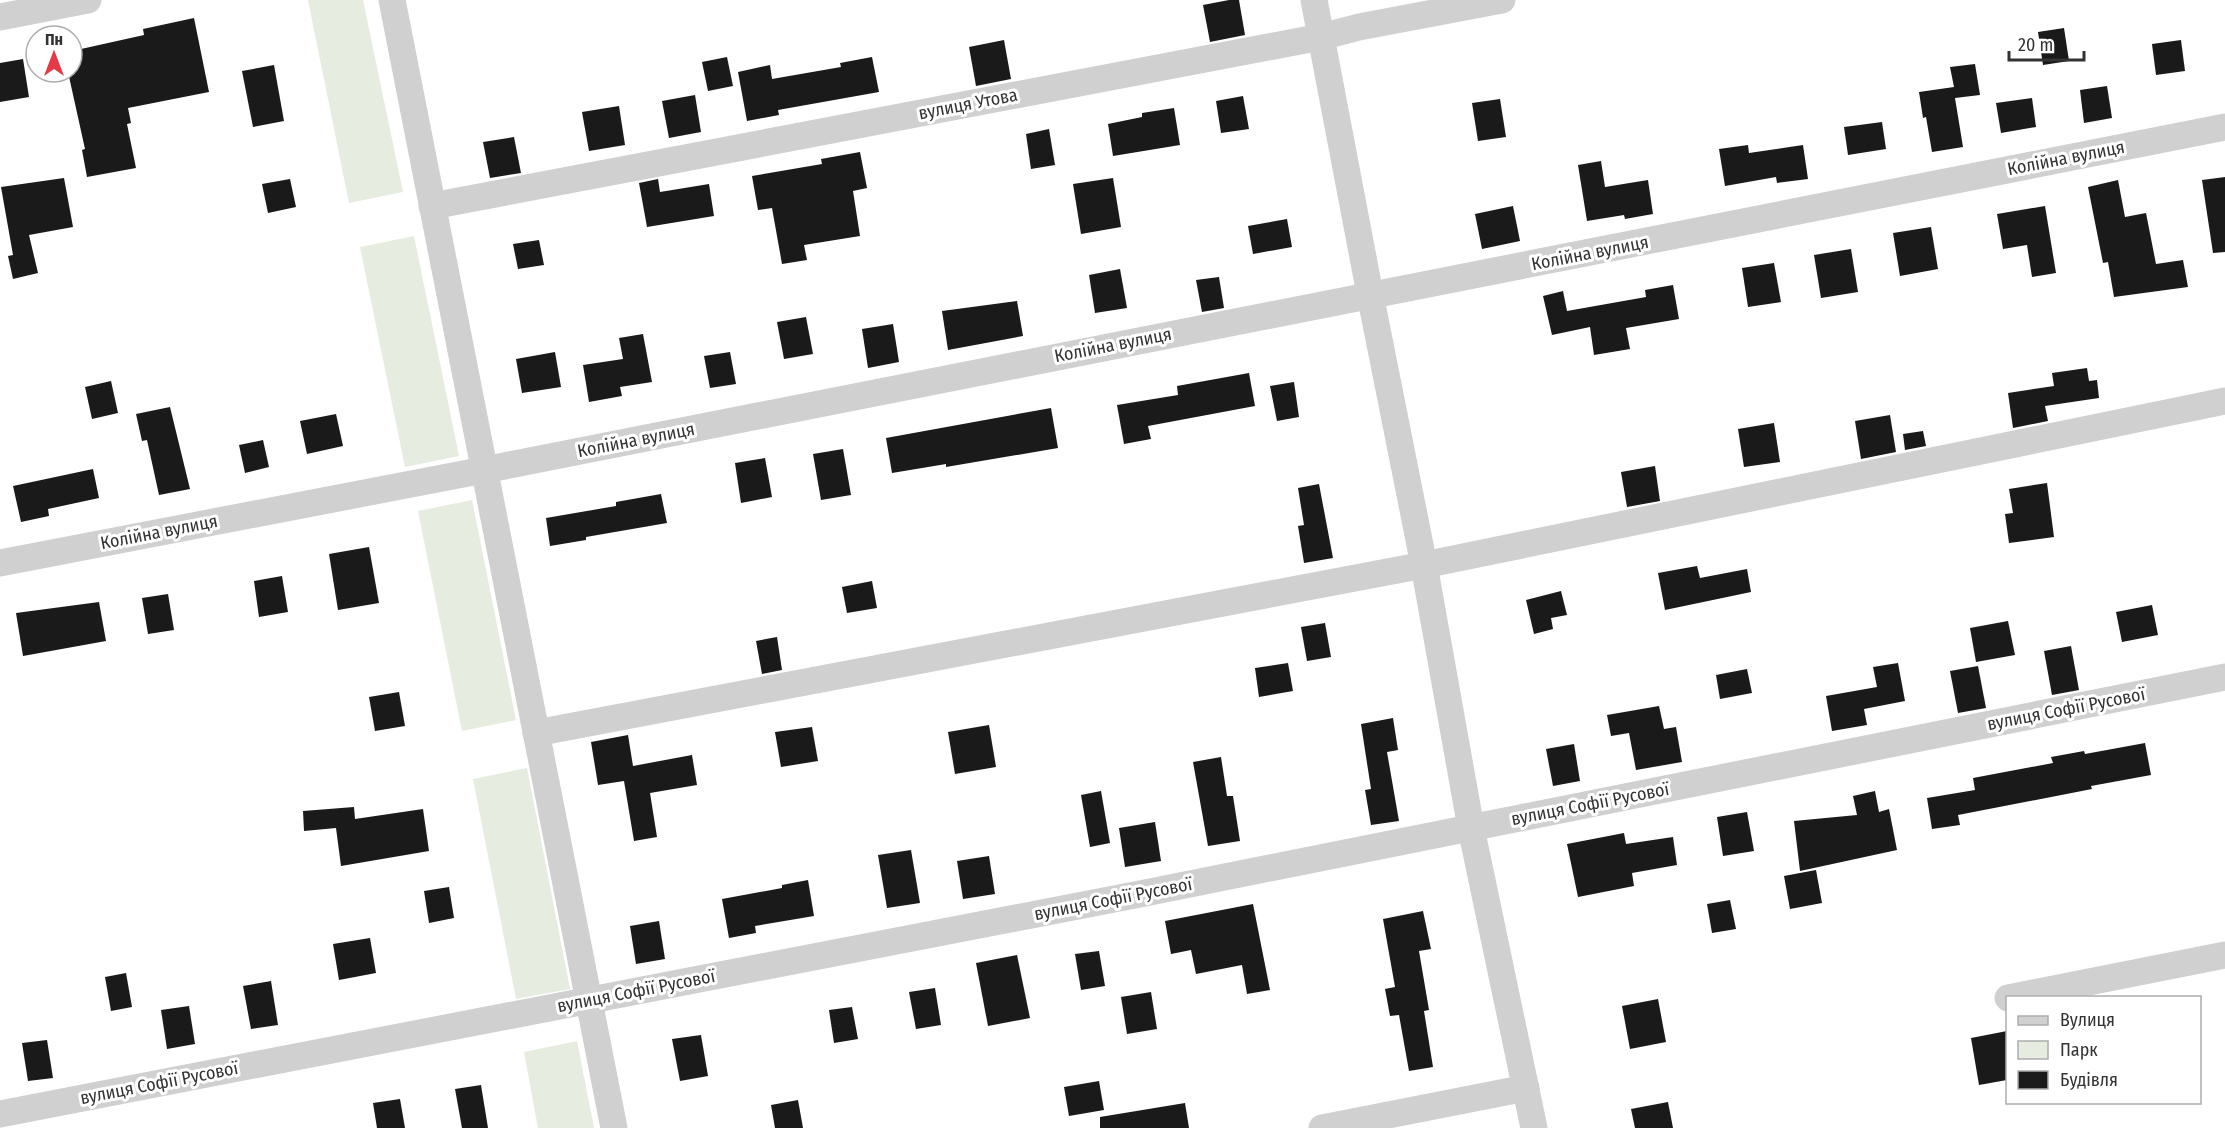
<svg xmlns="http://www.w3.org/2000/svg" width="2225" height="1128" font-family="'Fira Sans Condensed',sans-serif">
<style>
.green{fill:#e6ecdf}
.building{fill:#1a1a1a}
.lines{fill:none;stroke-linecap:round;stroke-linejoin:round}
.street{stroke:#d0d0d0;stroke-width:27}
.labels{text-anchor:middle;stroke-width:6;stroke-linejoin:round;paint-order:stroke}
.street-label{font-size:18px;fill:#333;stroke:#fff}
</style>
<rect width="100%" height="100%" fill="#fff"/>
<g class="green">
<polygon points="308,0 363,0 403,192 349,203"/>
<polygon points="414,236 459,456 405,467 360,247"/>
<polygon points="472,500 516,720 462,731 418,511"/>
<polygon points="527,768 570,989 516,999 473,779"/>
<polygon points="577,1041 594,1128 538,1128 524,1052"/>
</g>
<g class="building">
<polygon points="1229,0 1239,0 1245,35 1210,42 1203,5"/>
<polygon points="194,18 209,92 128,108 131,123 127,124 136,168 87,177 82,150 85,149 68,72 72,72 72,51 144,35 143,29"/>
<polygon points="2064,28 2069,61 2043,65 2038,32"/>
<polygon points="1004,40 1011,79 976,86 969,47"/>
<polygon points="2181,40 2185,71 2156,75 2152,44"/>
<polygon points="727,57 733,86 708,91 702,62"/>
<polygon points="872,57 879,92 778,110 779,115 747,121 738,72 770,65 772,79 841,67 840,63"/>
<polygon points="23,59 29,97 0,102 0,63"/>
<polygon points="1975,64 1980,95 1955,98 1963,147 1932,152 1926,117 1923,118 1919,92 1954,87 1950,67"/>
<polygon points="274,65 284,121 253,127 242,71"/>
<polygon points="2107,86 2112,118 2084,123 2080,90"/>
<polygon points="695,95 701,132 669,138 662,101"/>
<polygon points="1243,96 1249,129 1221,133 1216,101"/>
<polygon points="2032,98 2036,127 2001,133 1996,103"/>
<polygon points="1500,99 1506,137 1478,141 1472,103"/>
<polygon points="619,106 625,145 589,151 582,112"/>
<polygon points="1174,108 1180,145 1113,156 1108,124 1142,117 1142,113"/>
<polygon points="1882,122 1886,149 1848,155 1844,127"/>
<polygon points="1049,129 1055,165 1031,169 1026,134"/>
<polygon points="514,137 521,173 490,178 483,142"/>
<polygon points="1748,145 1749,153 1803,145 1808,179 1777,183 1776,177 1725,186 1719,149"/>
<polygon points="860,152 867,188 853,191 860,236 804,245 807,260 782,264 772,208 758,210 752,176 822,164 821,159"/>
<polygon points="1601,161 1605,187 1648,180 1653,214 1625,219 1624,215 1587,221 1578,165"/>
<polygon points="2225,177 2225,252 2213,253 2202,180"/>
<polygon points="64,178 73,227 29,235 38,273 13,279 8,256 13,255 1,187"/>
<polygon points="1113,178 1121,227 1081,234 1073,184"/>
<polygon points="290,179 296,207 268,213 262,184"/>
<polygon points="658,179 660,192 709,184 714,216 647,227 639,183"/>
<polygon points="2118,180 2125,217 2146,213 2156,264 2183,260 2188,287 2114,297 2108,262 2103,263 2088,187"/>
<polygon points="1513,206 1520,241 1482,249 1475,214"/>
<polygon points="2045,206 2056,273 2032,277 2027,245 2003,249 1997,214"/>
<polygon points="1287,219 1292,247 1253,254 1248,226"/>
<polygon points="1931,227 1938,269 1900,276 1893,233"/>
<polygon points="539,240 544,265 518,269 513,244"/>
<polygon points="1851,249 1858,292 1821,298 1814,255"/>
<polygon points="1774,263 1781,302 1748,307 1742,268"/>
<polygon points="1120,269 1127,308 1095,313 1089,275"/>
<polygon points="1219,277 1224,308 1202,312 1196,280"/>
<polygon points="1673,285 1679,319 1626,328 1630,349 1594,355 1590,327 1552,335 1543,296 1563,291 1567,311 1646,297 1645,290"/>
<polygon points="1017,301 1023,336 948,350 942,311"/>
<polygon points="806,317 813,354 784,359 777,322"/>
<polygon points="893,324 899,362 868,368 862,329"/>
<polygon points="643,334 652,382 620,387 622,396 589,402 583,365 623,359 619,338"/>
<polygon points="555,352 561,387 522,393 516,359"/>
<polygon points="730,352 736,384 710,388 704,356"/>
<polygon points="2087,368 2089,381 2097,380 2099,398 2045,406 2048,421 2013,428 2008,393 2054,386 2052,373"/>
<polygon points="1249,373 1255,406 1148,426 1151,439 1124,444 1117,405 1178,395 1177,386"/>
<polygon points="111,381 118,413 92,419 85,387"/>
<polygon points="1294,382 1299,417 1277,421 1270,386"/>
<polygon points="170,407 190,489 159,495 147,440 142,441 136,414"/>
<polygon points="1051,408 1058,448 946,467 946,464 892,473 886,438"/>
<polygon points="336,414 343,446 307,454 300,421"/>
<polygon points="1890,415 1896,452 1861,459 1855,421"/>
<polygon points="1774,423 1780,462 1744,467 1738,429"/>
<polygon points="1923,431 1926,446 1905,450 1903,434"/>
<polygon points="263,440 269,467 245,473 239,445"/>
<polygon points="843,449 851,495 821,500 813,454"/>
<polygon points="765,458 772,497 741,503 735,463"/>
<polygon points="1655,466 1660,501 1627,507 1621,472"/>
<polygon points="93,469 99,498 48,509 49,516 21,522 13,486"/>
<polygon points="2047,483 2054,537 2009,543 2005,514 2013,513 2009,489"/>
<polygon points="1319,484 1333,558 1304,563 1298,526 1304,525 1298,488"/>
<polygon points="661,494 667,523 586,537 586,540 550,546 546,518 616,506 616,502"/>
<polygon points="369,547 379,603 338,610 329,554"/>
<polygon points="1697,566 1700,578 1747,569 1751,592 1665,610 1658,573"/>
<polygon points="282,576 288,612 259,617 254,581"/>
<polygon points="872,581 877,608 847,613 842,587"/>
<polygon points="1561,591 1567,615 1551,618 1553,629 1534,634 1526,600"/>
<polygon points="168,594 174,630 148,634 142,598"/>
<polygon points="99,602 106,641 23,656 16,613"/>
<polygon points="2152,605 2158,635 2122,642 2116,612"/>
<polygon points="2008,621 2015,655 1976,662 1970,628"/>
<polygon points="1325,623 1331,657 1307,661 1301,627"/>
<polygon points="777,637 782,670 762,674 756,641"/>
<polygon points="2071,646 2079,690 2052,695 2044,651"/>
<polygon points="1288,663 1293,691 1259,697 1255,668"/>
<polygon points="1898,663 1905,701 1864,709 1867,725 1832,731 1826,696 1877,687 1873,667"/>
<polygon points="1978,666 1986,708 1958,713 1950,671"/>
<polygon points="1747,669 1752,693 1720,699 1716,675"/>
<polygon points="399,692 405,726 375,731 369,697"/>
<polygon points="1659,706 1664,729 1676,727 1682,762 1636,770 1629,733 1611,736 1607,715"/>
<polygon points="1393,718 1398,750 1387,752 1399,821 1371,825 1365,790 1371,789 1361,724"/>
<polygon points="989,725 996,767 955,774 948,732"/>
<polygon points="812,727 818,761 781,767 775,732"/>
<polygon points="628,735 633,766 692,755 697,785 650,793 657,837 634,841 624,781 598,785 591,742"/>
<polygon points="2145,743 2151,775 2091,786 2092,789 1958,815 1960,825 1932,829 1927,798 1975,790 1973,778 2053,763 2051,757 2084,751 2085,754"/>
<polygon points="1574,744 1580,781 1553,786 1546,749"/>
<polygon points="1221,757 1227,796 1233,796 1240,841 1208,846 1193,762"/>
<polygon points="1101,791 1110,843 1090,847 1081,795"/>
<polygon points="1875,791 1879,812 1889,809 1897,850 1800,871 1794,821 1857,815 1853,796"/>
<polygon points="354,807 355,819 423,809 429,851 341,866 336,828 304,831 303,811"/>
<polygon points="1747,812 1754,851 1723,856 1717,817"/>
<polygon points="1155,822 1161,861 1125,867 1119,828"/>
<polygon points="1624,833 1626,844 1673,837 1677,865 1632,873 1634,886 1578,897 1567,844"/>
<polygon points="911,850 920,903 887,908 878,855"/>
<polygon points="989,856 995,894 963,899 957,861"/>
<polygon points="1816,870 1822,903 1790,909 1784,876"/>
<polygon points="808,880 814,916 755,926 756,933 729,938 722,899 782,888 782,885"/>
<polygon points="449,887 454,918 429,923 424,891"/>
<polygon points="1730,900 1736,929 1712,933 1707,904"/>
<polygon points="1253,904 1270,990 1247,994 1242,965 1196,974 1191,950 1171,954 1165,921"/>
<polygon points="1423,911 1431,949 1419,951 1429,1010 1424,1011 1433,1067 1409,1071 1399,1015 1390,1016 1385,989 1395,987 1383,919"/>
<polygon points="659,921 665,959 636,964 630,926"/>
<polygon points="370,938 376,973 339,980 333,944"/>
<polygon points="1099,951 1105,986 1081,990 1075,954"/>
<polygon points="1017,955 1030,1018 988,1026 976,963"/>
<polygon points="126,973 132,1007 111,1011 105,977"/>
<polygon points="271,981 278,1025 251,1029 243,986"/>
<polygon points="935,988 941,1025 916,1029 909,992"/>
<polygon points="1151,992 1157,1029 1127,1034 1121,997"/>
<polygon points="1658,999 1666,1042 1630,1049 1622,1006"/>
<polygon points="189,1006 195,1044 167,1049 161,1010"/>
<polygon points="852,1007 858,1039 834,1043 829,1010"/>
<polygon points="2007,1031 2007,1080 1979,1085 1971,1038"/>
<polygon points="701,1035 708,1076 680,1081 672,1039"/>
<polygon points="47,1040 53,1078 28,1081 22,1043"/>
<polygon points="1099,1081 1104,1110 1069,1116 1064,1087"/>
<polygon points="481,1085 488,1128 462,1128 455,1089"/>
<polygon points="400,1099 405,1128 377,1128 373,1103"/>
<polygon points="798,1100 803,1128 775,1128 771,1105"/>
<polygon points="1668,1102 1673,1128 1635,1128 1631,1109"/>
<polygon points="1185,1103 1189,1128 1100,1128 1100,1117"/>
</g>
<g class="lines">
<g class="street">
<polyline points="392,0 614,1128"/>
<polyline points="1314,0 1370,294 1424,565 1471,828 1534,1128"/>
<polyline points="0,17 88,0"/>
<polyline points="432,206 1321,37 1359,27 1502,0"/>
<polyline points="0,563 484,470 2225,127"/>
<polyline points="536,733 1424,565 2225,401"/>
<polyline points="2008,998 2225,955"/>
<polyline points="0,1114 1145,893 2225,677"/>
<polyline points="1322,1128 1526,1088"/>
</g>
</g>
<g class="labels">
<g class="street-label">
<text transform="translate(968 104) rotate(-11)" y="6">вулиця Утова</text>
<text transform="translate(2066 158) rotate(-11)" y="6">Колійна вулиця</text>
<text transform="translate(1590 253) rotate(-11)" y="6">Колійна вулиця</text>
<text transform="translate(1113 345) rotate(-11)" y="6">Колійна вулиця</text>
<text transform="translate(636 440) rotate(-11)" y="6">Колійна вулиця</text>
<text transform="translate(159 532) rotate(-11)" y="6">Колійна вулиця</text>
<text transform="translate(2066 709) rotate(-11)" y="6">вулиця Софії Русової</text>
<text transform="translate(1590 804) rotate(-11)" y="6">вулиця Софії Русової</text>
<text transform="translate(1113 899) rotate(-11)" y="6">вулиця Софії Русової</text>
<text transform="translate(636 991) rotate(-11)" y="6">вулиця Софії Русової</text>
<text transform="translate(159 1083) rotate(-11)" y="6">вулиця Софії Русової</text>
</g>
</g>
<rect x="2006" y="996" width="195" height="108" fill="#ffffff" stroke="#adadad" stroke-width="1.5"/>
<rect x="2018" y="1016" width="30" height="9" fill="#d0d0d0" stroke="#adadad" stroke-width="1.5"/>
<text x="2060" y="1026" font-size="18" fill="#333333">Вулиця</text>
<rect x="2018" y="1041" width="30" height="18" fill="#e6ecdf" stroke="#adadad" stroke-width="1.5"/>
<text x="2060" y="1056" font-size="18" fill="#333333">Парк</text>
<rect x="2018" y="1071" width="30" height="18" fill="#1a1a1a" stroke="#adadad" stroke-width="1.5"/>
<text x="2060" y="1086" font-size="18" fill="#333333">Будівля</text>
<g transform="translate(54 54)"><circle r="28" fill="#ffffff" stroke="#adadad" stroke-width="1.5"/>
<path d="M0-4.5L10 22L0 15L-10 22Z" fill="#e63946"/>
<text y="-9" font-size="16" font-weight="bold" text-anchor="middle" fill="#333333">Пн</text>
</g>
<path d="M2009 51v9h75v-9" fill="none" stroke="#333333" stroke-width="3"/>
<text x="2018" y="51" font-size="18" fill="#333333" stroke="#ffffff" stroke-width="4.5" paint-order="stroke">20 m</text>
</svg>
